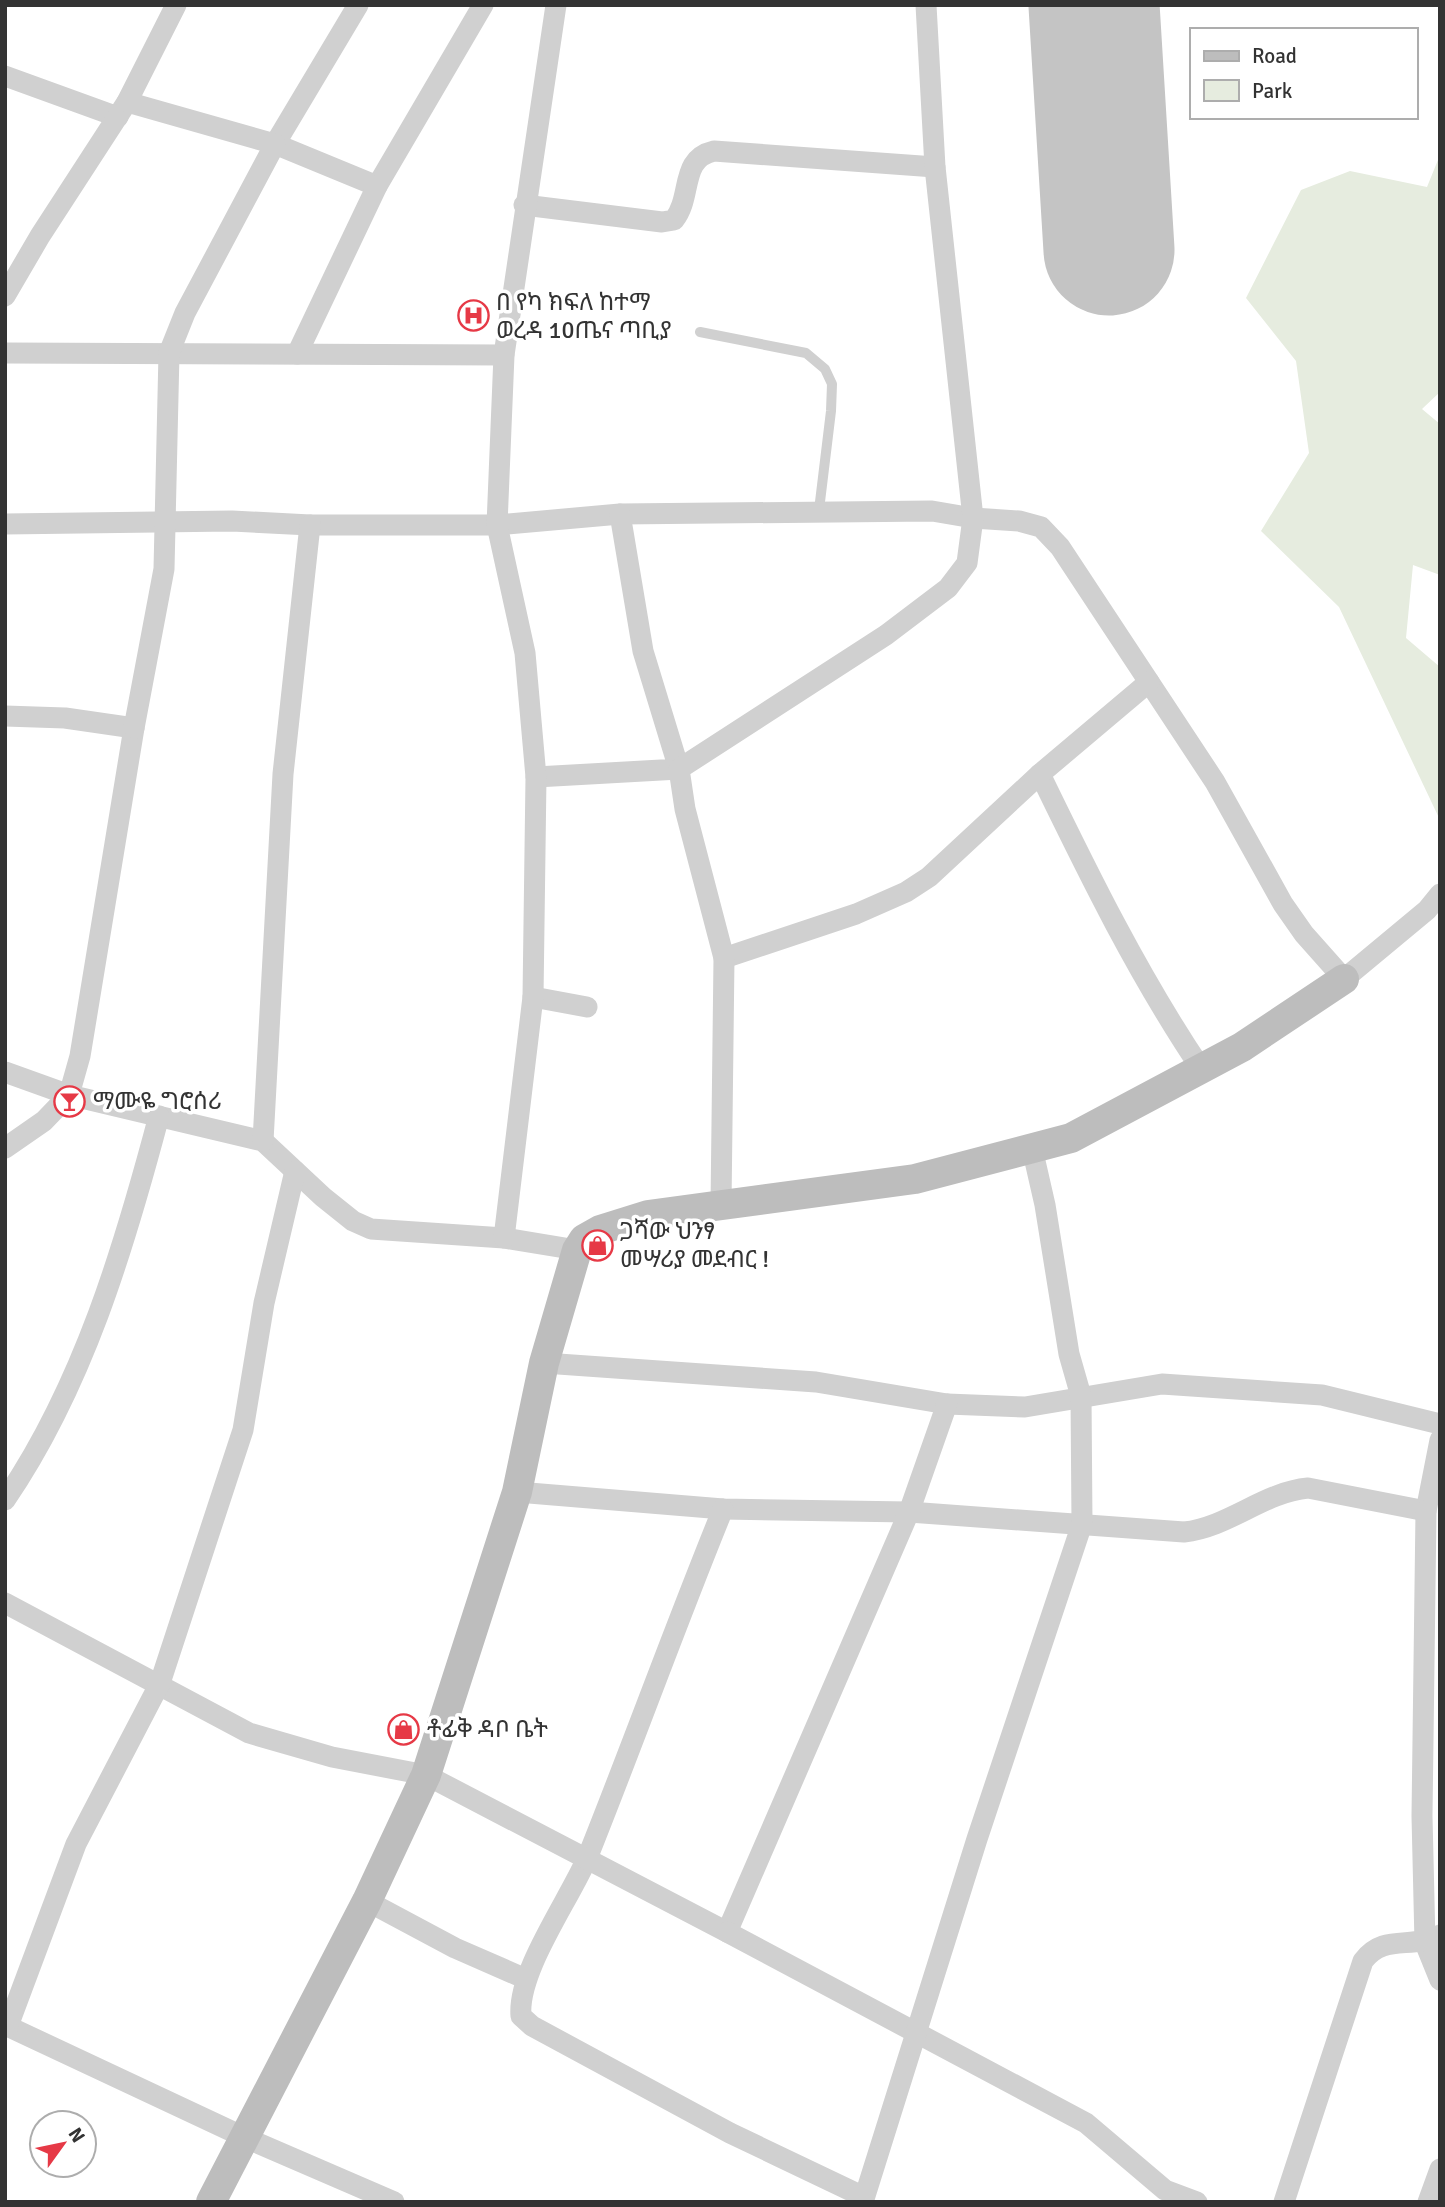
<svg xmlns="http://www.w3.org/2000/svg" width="1445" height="2207" font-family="Signika,'Noto Sans Ethiopic',sans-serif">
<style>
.green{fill:#e6ecdf}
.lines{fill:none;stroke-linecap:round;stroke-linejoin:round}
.runway{stroke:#c4c4c4;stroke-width:131}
.lane{stroke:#d0d0d0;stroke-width:10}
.street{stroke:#d0d0d0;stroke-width:21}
.secondary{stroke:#bdbdbd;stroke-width:30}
.labels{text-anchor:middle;stroke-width:7;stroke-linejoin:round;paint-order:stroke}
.poi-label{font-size:24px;fill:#333;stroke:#fff;text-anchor:start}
</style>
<rect width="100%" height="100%" fill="#fff"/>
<polygon class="green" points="1440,155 1440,392 1422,409 1440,424 1440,575 1413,565 1406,638 1440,667 1440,820 1339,607 1261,531 1309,453 1296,361 1246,298 1301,190 1350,171 1427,187"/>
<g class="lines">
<polyline class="runway" points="1094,5 1109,250"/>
<polyline class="lane" points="700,332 806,353 825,369 832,384 831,411 819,510"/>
<g class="street">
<polyline points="358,5 275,144 377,186 483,5"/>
<polyline points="5,76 118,117"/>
<path d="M524,205L662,222L674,220C693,196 679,159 714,151L935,167"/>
<polyline points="5,296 40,236 127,102"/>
<polyline points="5,353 504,355"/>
<polyline points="297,354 377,186"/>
<polyline points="5,524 232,521 310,525 497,525 620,514 932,511 973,518 1019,521 1041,527 1060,547 1215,782 1283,904 1304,934 1344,979 1427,910 1440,894"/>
<polyline points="5,716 65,718 134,728 80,1056 69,1095 44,1121 5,1148"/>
<polyline points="134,728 164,569 169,353 185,313 275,144 127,102 176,5"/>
<path d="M1040,774C1089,875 1139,977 1202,1070"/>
<polyline points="536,777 679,769 643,651 620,514"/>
<polyline points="724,958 856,914 906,892 929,877 1040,774 1149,682"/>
<polyline points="533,997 587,1007"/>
<polyline points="5,1072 69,1095 263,1141 323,1197 353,1221 371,1229 504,1238 577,1250"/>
<polyline points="263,1141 283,774 310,525"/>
<polyline points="721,1205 724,958 685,809 679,769 886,635 948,588 967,563 973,518 935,167 926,5"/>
<polyline points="504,1238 533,997 536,777 525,653 497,525 504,355 556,5"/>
<polyline points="544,1363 816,1382 947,1404 1025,1407 1162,1384 1322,1395 1440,1424"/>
<path d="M517,1492L723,1509L909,1512L1184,1532C1229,1527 1264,1492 1308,1488L1426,1511L1440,1440"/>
<path d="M5,1500C83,1386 124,1248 159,1116"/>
<path d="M723,1509C676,1624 634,1741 588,1856C570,1899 517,1971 521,2016L532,2026L730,2133L864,2197"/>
<polyline points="1426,1511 1422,1816 1425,1943 1440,1980"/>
<polyline points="5,1603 249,1733 332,1757 426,1775 727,1932 909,1512 947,1404"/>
<polyline points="367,1901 455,1948 526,1979"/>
<polyline points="727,1932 1086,2123 1165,2190 1197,2202"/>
<polyline points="5,2025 246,2138 394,2202"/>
<polyline points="8,2026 76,1844 160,1683 243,1430 264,1303 295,1171"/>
<polyline points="863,2202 977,1839 1082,1524 1081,1396 1069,1354 1045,1205 1032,1148"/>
<path d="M1284,2202L1363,1961C1384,1933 1411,1950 1440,1935"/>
<polyline points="1428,2202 1440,2169"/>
</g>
<polyline class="secondary" points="211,2202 367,1901 426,1775 517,1492 544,1363 577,1250 584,1239 600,1230 648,1215 915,1179 1071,1138 1242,1047 1344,979"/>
</g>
<defs>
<symbol id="hospital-ring" viewBox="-11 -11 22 22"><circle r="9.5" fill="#fff" stroke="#e63946" stroke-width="1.5"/><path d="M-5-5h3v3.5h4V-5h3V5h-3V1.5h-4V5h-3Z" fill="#e63946"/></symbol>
<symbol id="bar-ring" viewBox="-11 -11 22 22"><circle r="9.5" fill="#fff" stroke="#e63946" stroke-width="1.5"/><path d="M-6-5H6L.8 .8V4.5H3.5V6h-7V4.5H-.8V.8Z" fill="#e63946"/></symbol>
<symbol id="shop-ring" viewBox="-11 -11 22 22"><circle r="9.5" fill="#fff" stroke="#e63946" stroke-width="1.5"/><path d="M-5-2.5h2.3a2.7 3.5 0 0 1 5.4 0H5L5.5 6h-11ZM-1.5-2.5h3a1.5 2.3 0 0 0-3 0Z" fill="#e63946"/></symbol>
</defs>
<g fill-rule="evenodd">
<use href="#hospital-ring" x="456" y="298" width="35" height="35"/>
<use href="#bar-ring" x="52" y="1084" width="35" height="35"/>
<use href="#shop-ring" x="580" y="1228" width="35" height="35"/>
<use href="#shop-ring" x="386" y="1712" width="35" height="35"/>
</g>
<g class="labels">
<g class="poi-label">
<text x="496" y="310">በ የካ ክፍለ ከተማ<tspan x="496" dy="28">ወረዳ 10ጤና ጣቢያ</tspan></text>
<text x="93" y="1109">ማሙዬ ግሮሰሪ</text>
<text x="620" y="1239">ጋሻው ህንፃ<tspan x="620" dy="28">መሣሪያ መደብር !</tspan></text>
<text x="427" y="1737">ቶፊቅ ዳቦ ቤት</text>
</g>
</g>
<rect width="1445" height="2207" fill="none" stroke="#333333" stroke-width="14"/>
<rect x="1190" y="28" width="228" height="91" fill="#ffffff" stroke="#adadad" stroke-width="2"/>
<rect x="1204" y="51" width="35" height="10" fill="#bdbdbd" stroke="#adadad" stroke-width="2"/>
<text x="1252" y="63" font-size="21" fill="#333333">Road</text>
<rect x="1204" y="80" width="35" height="21" fill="#e6ecdf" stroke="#adadad" stroke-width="2"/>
<text x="1252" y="98" font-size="21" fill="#333333">Park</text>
<g transform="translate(63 2144) rotate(57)"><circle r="33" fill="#ffffff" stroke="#adadad" stroke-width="2"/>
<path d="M0-5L12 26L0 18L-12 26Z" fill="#e63946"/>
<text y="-10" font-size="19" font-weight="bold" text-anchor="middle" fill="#333333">N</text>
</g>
</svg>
